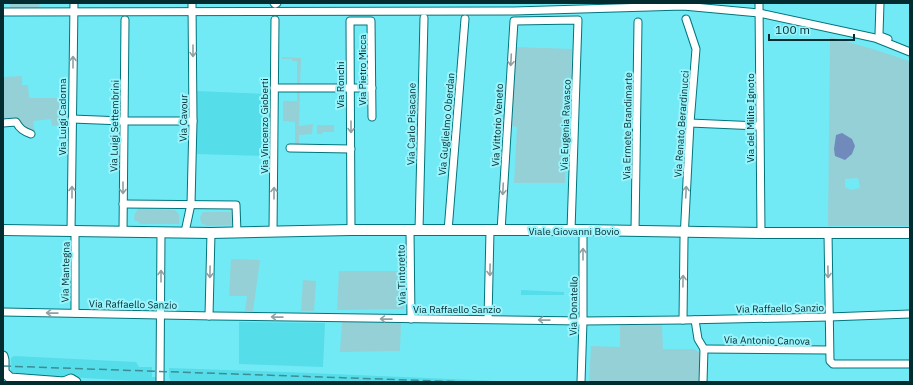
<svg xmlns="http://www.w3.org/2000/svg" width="913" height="385" font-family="'IBM Plex Sans',sans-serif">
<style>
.built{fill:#55dde9}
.green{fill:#95d0d6;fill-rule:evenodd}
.water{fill:#708abc}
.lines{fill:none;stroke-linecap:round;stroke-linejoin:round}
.minor-casing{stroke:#00747c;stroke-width:9}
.tertiary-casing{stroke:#00747c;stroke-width:11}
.secondary-casing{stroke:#00747c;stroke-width:12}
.minor{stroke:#fff;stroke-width:7}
.tertiary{stroke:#fff;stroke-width:9}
.secondary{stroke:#fff;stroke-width:10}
.rail{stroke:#3c8d94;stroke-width:1.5;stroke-dasharray:8 4;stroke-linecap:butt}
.oneway{stroke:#8ea0a2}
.labels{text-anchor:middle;stroke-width:4;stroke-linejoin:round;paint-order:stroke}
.street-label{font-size:10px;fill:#032c30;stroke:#9af4fc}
</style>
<rect width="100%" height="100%" fill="#72eaf5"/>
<g class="built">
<polygon points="197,91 267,94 267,156 197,154"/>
<polygon points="521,290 564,292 564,295 521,295"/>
<polygon points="239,322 325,323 323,367 239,364"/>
<polygon points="14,356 136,362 139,367 152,367 152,377 157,377 157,379 153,382 16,374 16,372 11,372 11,358"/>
<polygon points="169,368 285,372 523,382 171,382 169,377"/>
</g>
<g class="green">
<polygon points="10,3 40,3 39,9 10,9"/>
<path d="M830,37L873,49L909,61L910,226H828ZM858,178L860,188L851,190L845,187V179Z"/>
<polygon points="516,47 572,49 565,183 514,183 517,127 512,126"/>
<polygon points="282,57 301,58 300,85 297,85 297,61 292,61 292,59 282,59"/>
<polygon points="22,76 22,85 28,85 29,98 59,98 59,114 68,114 68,125 52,126 51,119 33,121 35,133 32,133 21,127 3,121 3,77"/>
<polygon points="297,92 300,92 299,126 313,124 312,134 299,135 299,144 295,144 295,122 283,121 283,101 297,101"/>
<polygon points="317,125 334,125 334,132 323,132 322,134 317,134"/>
<path d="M138,209L175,210L179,214V224H140L138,221H135C133,217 135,213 138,209Z"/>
<polygon points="203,212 231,212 232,225 207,226 201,223 200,217"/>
<polygon points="231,259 260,260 253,311 245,311 247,296 229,296"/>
<polygon points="339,271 405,271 404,309 337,310"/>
<polygon points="303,280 316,281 314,311 301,311"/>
<polygon points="342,322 401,323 400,351 340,352"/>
<polygon points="620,324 662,325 663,349 694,349 702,354 699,382 589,382 591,346 620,347"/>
</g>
<polygon class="water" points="842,133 852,139 855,146 852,154 845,160 835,156 834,149 836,135"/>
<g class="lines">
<defs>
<g id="minor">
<polyline points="274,3 275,4 277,3"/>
<polyline points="759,3 761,233"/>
<polyline points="880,3 879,34 880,36 888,39"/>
<polyline points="3,12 514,11 683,6 759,13 875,38 910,52"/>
<polyline points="274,88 372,88"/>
<polyline points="72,119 123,121 193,121"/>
<path d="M3,123L16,122C20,129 23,131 31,134"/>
<polyline points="690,123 759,126"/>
<polyline points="290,148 351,149"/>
<polyline points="123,204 236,205 237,233"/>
<polyline points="351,230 350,21 371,21 372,117"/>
<polyline points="410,230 411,319"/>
<polyline points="419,230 424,18"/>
<polyline points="71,231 74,3"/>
<polyline points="448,231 465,19"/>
<polyline points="501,231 514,21 578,20 571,230"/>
<polyline points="635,231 638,22"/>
<polyline points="123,232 125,20"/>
<polyline points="185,232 191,204 193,121 192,3"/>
<polyline points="273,232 275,20"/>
<polyline points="828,233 830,361 833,364 910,364"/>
<polyline points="3,312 214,316 583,321 683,320 829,317 910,314"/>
<polyline points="75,313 75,231"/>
<polyline points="209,316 211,233"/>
<polyline points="488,319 490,231"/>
<polyline points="683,320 684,239 690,123 696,49 686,19"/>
<polyline points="695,320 698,339 704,349 703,382"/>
<polyline points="704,349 829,350"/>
<polyline points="160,382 161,233"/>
<polyline points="581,382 583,321 583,230"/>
</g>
<g id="tertiary">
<polyline points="3,356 4,360 4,372 10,378 64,382"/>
<polyline points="64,382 71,379 76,382"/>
</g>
<polyline id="secondary" points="3,230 211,233 351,230 583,230 761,233 910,233"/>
</defs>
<use href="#minor" class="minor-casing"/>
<use href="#tertiary" class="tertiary-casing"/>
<use href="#secondary" class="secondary-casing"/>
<use href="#minor" class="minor"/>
<use href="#tertiary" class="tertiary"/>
<use href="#secondary" class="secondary"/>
<polyline class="rail" points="3,366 466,382"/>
</g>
<defs><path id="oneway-shaft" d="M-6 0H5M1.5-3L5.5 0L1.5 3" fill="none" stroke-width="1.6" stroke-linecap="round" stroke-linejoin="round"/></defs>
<g class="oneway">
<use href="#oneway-shaft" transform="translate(193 51) rotate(90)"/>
<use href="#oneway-shaft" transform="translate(511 60) rotate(93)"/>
<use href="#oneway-shaft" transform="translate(73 62) rotate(-90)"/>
<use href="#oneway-shaft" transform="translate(351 127) rotate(90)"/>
<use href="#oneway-shaft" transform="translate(123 188) rotate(90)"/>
<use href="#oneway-shaft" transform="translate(503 189) rotate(93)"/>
<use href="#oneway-shaft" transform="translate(72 192) rotate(-90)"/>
<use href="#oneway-shaft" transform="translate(686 192) rotate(-87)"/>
<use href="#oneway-shaft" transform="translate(274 193) rotate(-90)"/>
<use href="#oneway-shaft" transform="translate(583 254) rotate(-90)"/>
<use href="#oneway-shaft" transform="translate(490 270) rotate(91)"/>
<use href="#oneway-shaft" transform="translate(210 272) rotate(91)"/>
<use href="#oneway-shaft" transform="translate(828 272) rotate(89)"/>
<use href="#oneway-shaft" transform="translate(161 276) rotate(-90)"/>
<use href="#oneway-shaft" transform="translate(683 281) rotate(-89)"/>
<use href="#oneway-shaft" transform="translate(52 313) rotate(-179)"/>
<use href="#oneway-shaft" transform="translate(277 317) rotate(-179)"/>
<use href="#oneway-shaft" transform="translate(386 319) rotate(-179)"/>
<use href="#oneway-shaft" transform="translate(544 320) rotate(-179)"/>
</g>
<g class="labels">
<g class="street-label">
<text transform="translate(362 70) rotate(-90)" y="4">Via Pietro Micca</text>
<text transform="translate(340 85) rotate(-90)" y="4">Via Ronchi</text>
<text transform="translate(62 117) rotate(-90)" y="4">Via Luigi Cadorna</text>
<text transform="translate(183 118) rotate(-89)" y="4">Via Cavour</text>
<text transform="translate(750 118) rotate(-90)" y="4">Via del Milite Ignoto</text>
<text transform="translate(411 124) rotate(-89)" y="4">Via Carlo Pisacane</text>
<text transform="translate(446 124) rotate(-85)" y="4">Via Guglielmo Oberdan</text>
<text transform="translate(681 124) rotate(-86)" y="4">Via Renato Berardinucci</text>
<text transform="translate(497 125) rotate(-87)" y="4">Via Vittorio Veneto</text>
<text transform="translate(565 125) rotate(-88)" y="4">Via Eugenia Ravasco</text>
<text transform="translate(114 126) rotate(-89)" y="4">Via Luigi Settembrini</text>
<text transform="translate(264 126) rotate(-90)" y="4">Via Vincenzo Gioberti</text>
<text transform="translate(627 126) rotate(-89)" y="4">Via Ermete Brandimarte</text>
<text x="574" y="235">Viale Giovanni Bovio</text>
<text transform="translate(65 272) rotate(-89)" y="4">Via Mantegna</text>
<text transform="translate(401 275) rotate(-91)" y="4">Via Tintoretto</text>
<text transform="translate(133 304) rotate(1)" y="4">Via Raffaello Sanzio</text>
<text transform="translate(573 306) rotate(-89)" y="4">Via Donatello</text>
<text transform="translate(780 308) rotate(-1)" y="4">Via Raffaello Sanzio</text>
<text x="457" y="313">Via Raffaello Sanzio</text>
<text transform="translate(767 340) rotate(1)" y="4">Via Antonio Canova</text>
</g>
</g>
<rect width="913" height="385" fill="none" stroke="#032c30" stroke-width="8"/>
<path d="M769 34v6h85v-6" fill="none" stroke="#032c30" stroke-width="2"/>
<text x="775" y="34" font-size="12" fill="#032c30" stroke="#9af4fc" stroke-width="3" paint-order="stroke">100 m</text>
</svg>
